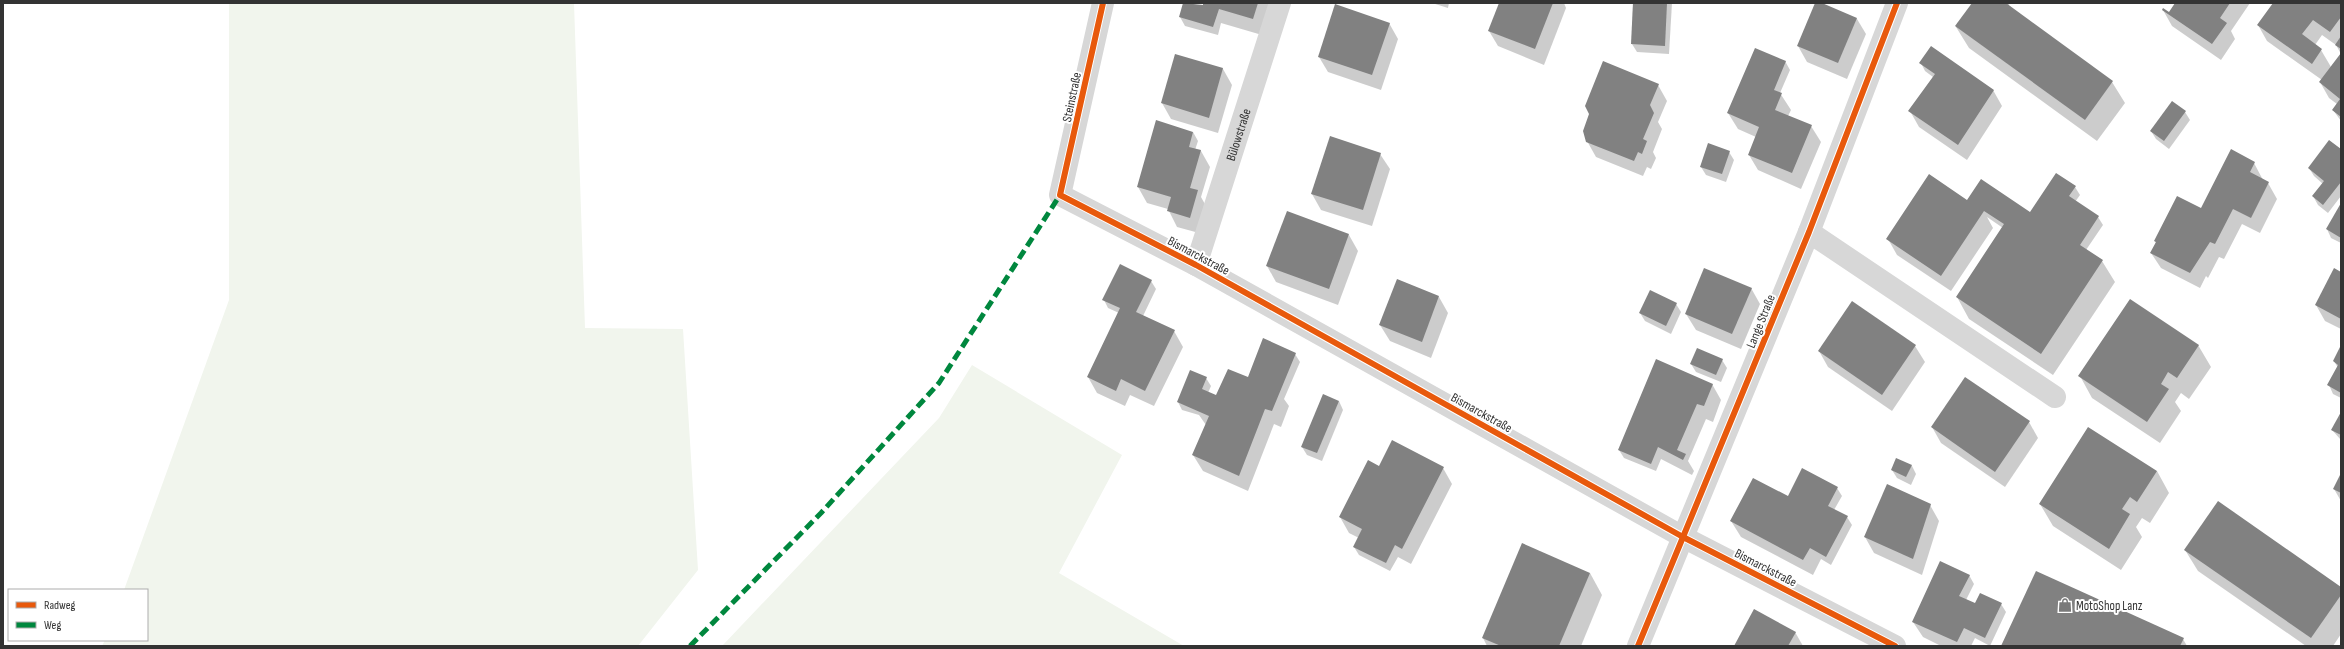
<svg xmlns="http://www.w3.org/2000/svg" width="2344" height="649" font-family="'Sofia Sans Condensed',sans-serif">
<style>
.green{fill:#f1f5ed}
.shadow{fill:#0003}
.building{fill:#818181}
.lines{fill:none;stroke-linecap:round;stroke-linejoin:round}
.street{stroke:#d7d7d7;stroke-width:22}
.quiet{stroke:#00873e;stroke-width:5;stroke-dasharray:10 5;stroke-linecap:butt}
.cycleway-casing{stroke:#fff;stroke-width:8}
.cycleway{stroke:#e8590c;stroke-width:6}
.labels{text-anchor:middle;stroke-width:4;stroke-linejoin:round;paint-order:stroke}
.street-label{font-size:13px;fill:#333;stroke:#fff}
.poi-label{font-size:13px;fill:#333;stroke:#fff;text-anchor:start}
</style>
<rect width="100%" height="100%" fill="#fff"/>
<g class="green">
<polygon points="229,3 574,3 585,328 683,329 698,570 638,646 102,646 105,640 147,640 147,590 124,590 229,300"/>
<polygon points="972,365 1122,455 1059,573 1184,646 722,646 939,418"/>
</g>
<g class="shadow">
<polygon points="1184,3 1204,6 1204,3 1271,3 1262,35 1221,23 1218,35 1185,26 1180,17"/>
<polygon points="1432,3 1449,3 1448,8"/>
<polygon points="1500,3 1564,3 1566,8 1544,65 1498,46 1489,31"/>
<polygon points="1633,3 1672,3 1669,54 1637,52 1632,44"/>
<polygon points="1816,3 1857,19 1866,34 1847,79 1807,62 1798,46"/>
<polygon points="1973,3 2010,3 2008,6 2112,82 2125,103 2097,141 1969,48 1956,27"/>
<polygon points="2176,3 2250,3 2231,31 2235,39 2221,60 2172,26 2163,10 2169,13"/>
<polygon points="2274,3 2341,3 2341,54 2336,45 2322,35 2315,45 2321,50 2331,67 2341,55 2341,121 2333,110 2337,104 2329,98 2320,82 2322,80 2267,41 2258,25"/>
<polygon points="1389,23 1398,39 1381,90 1328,72 1319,57"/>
<polygon points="1176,55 1223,69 1232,85 1218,133 1171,119 1162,103"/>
<polygon points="1785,61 1790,70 1780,93 1791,110 1788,116 1811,126 1821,142 1801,189 1758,170 1749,155 1756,137 1738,129 1728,113"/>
<polygon points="1921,63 1993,90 2002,106 1967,160 1919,127 1910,111 1933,77 1925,71"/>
<polygon points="1658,85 1667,101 1658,122 1662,129 1653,152 1656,158 1651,169 1647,167 1643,176 1596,157 1587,141"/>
<polygon points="2185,112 2190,120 2169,149 2156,139 2151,131"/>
<polygon points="1193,132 1198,141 1195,150 1201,151 1210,167 1201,197 1206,206 1199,233 1177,227 1168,209 1147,203 1138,187 1152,136"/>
<polygon points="2341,150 2341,196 2328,213 2318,205 2313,196 2323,184 2314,176 2309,168"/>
<polygon points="1729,152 1734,160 1726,182 1706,175 1701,167"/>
<polygon points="1380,154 1390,169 1372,226 1321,210 1312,194"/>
<polygon points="2254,163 2263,180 2268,183 2277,199 2260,233 2242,224 2224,259 2219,257 2208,278 2206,276 2200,288 2161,268 2151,253 2156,243 2155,241 2202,210"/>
<polygon points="2075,187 2080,195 2075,202 2098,217 2103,225 2086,250 2102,261 2115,282 2053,375 1969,319 1957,297 2003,228 1987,217 1993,228 1951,291 1897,255 1888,239 1967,201 2030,213"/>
<polygon points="2341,205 2341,243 2331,238 2327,229"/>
<polygon points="1349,235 1358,251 1338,305 1276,282 1267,266"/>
<polygon points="2341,273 2341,329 2325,321 2316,305"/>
<polygon points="1151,281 1156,289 1143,316 1174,331 1183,347 1154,406 1130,395 1125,406 1097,393 1088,377 1119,313 1108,308 1104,300"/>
<polygon points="1751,288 1760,304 1741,349 1696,330 1686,314"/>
<polygon points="1439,297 1448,313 1431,358 1390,341 1380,325"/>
<polygon points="1852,302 1915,346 1925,362 1892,411 1828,367 1819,351"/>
<polygon points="1676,304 1681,312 1671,334 1645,321 1640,313"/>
<polygon points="2198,345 2211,367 2189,399 2181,393 2175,402 2181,411 2160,443 2092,398 2080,376"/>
<polygon points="2341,347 2341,398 2333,394 2329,385 2338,368 2334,361"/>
<polygon points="1295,354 1300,362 1284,399 1289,406 1281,427 1274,424 1248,491 1203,471 1193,455 1206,425 1199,415 1182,410 1178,402 1206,378 1211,386 1208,393 1217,397"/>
<polygon points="1722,360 1727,368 1721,382 1696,372 1691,364"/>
<polygon points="1712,384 1721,400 1713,422 1706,419 1688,461 1694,471 1692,475 1661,459 1656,471 1624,458 1619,450"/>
<polygon points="1339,401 1343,410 1322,461 1307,455 1302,447"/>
<polygon points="2341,414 2341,440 2332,430"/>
<polygon points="2029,422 2038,438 2005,487 1941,443 1932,427"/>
<polygon points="1912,466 1916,474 1911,485 1897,478 1892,470"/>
<polygon points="1443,468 1452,484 1411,564 1398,557 1390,571 1359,555 1354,547 1359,538 1349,533 1340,517"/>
<polygon points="2157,471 2169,493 2150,523 2142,518 2136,527 2142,537 2121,570 2053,526 2040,504"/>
<polygon points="2341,476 2341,501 2334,489"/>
<polygon points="1837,488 1842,496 1834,510 1847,517 1852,525 1831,565 1821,559 1813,575 1741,537 1731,521"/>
<polygon points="1930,505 1939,521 1922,575 1874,553 1865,537"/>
<polygon points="2185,550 2341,588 2341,634 2333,646 2306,646 2198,571"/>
<polygon points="1590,573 1602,595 1581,646 1487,646 1483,638"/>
<polygon points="1969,575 1974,584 1966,600 1974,604 2001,604 2006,612 1990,646 1975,638 1971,646 1941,646 1923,637 1913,622"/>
<polygon points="1795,632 1803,646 1735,646"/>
<polygon points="2183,639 2187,646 2002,646"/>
</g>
<g class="building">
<polygon points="1183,3 1203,5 1203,3 1258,3 1253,19 1219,9 1213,27 1179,17"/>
<polygon points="1499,3 1553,3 1535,49 1488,31"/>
<polygon points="1633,3 1667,3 1665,46 1631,44"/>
<polygon points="1815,3 1822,3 1857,18 1838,63 1797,46"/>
<polygon points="1972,3 2006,3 2113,81 2085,120 1955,26"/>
<polygon points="2175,3 2230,3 2220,18 2227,23 2212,44 2162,10 2163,8 2169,12"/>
<polygon points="2273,3 2341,3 2341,17 2330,32 2313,20 2302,34 2322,49 2312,64 2257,25"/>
<polygon points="1335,4 1390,23 1372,75 1318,57"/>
<polygon points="2341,36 2341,49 2335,45"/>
<polygon points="1931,46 1994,90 1958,145 1908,111 1935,74 1919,63"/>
<polygon points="1755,48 1786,61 1774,90 1782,93 1775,110 1812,125 1792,173 1748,155 1759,127 1727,113"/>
<polygon points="2341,53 2341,117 2332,110 2340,99 2319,82"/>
<polygon points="1175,54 1223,68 1209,118 1161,103"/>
<polygon points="1603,61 1659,84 1650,105 1654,113 1643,139 1647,141 1642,154 1638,152 1634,161 1586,142 1583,131 1589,114 1585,106"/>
<polygon points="2172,101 2186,111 2164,141 2150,131"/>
<polygon points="1156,120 1193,132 1189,147 1201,150 1190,188 1198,190 1190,218 1167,211 1171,197 1137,187"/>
<polygon points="1330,136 1381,153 1363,210 1311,194"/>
<polygon points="2329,140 2341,149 2341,182 2323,205 2312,196 2324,181 2308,168"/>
<polygon points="1708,143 1730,151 1722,174 1700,167"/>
<polygon points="2231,149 2255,162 2250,172 2269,182 2251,218 2233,209 2215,244 2210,242 2190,273 2150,253 2156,242 2154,241 2177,196 2201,208"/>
<polygon points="2056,173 2076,186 2069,196 2099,216 2080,245 2103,260 2041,354 1956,297 2004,224 1984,211 1941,276 1886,239 1929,174 1967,200 1981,179 2030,212"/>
<polygon points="2341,203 2341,238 2326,229"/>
<polygon points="1287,211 1349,234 1329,289 1266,266"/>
<polygon points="1120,264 1152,280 1136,312 1175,330 1145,391 1121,379 1116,391 1087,377 1120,308 1102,300"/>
<polygon points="1704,268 1752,288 1732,334 1685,314"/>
<polygon points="2334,268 2341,272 2341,319 2315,305"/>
<polygon points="1397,279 1439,296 1422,342 1379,325"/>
<polygon points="1650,290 1677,303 1666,326 1639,313"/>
<polygon points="2130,299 2199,345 2177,378 2168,372 2161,384 2169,389 2147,422 2078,376"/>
<polygon points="1852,301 1916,345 1882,395 1818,351"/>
<polygon points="1263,338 1296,353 1272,411 1265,409 1239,476 1192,455 1209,416 1177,402 1190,370 1207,377 1202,389 1216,395 1228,369 1248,377"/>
<polygon points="2341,345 2341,393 2327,385 2338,365 2333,361"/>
<polygon points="1697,348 1723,359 1716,375 1690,364"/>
<polygon points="1656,359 1713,384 1704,406 1697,404 1677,450 1686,454 1683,460 1658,447 1651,464 1618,450"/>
<polygon points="1965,377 2030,421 1995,472 1931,427"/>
<polygon points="1323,394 1339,401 1317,453 1301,447"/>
<polygon points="2341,412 2341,435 2331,430"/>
<polygon points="2088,427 2157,471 2137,502 2130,497 2122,509 2130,514 2109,549 2039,504"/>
<polygon points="1392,440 1444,467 1402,549 1395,545 1386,563 1353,547 1362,529 1339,517 1368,460 1379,466"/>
<polygon points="1896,458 1912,465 1906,477 1891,470"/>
<polygon points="1802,468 1838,487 1828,506 1848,516 1826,557 1810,548 1803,560 1730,521 1753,478 1788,496"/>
<polygon points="2341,473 2341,493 2333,489"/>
<polygon points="1887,484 1931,504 1913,559 1864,537"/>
<polygon points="2218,501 2341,587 2341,595 2311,638 2184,550"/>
<polygon points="1522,543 1590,573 1559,646 1501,646 1482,638"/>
<polygon points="1940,561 1970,575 1959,596 1975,603 1980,593 2002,603 1985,638 1964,628 1957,642 1912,622"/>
<polygon points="2036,571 2184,638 2180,646 2001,646"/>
<polygon points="1754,609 1796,632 1788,646 1734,646"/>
</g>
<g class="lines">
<g class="street">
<polyline points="1103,3 1060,195 1196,265 1683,537 1895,646"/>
<polyline points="1809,232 2055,397"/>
<path id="s1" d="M1196,265L1280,3"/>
<polyline points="1638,646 1809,232 1897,3"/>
</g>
<polyline class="quiet" points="690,646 821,513 939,383 1060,195"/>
<defs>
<g id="cycleway">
<polyline points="1103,3 1060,195 1196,265 1683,537 1895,646"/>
<polyline points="1638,646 1809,232 1897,3"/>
</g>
</defs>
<use href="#cycleway" class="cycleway-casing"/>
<use href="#cycleway" class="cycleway"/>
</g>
<defs>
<symbol id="shop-bare" viewBox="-9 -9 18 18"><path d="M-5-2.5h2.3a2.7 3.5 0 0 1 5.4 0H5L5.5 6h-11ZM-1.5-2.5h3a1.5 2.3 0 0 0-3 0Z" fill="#7a7a7a" stroke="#fff" stroke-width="2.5" paint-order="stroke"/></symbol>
</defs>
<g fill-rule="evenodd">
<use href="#shop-bare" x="2055" y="595" width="20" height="20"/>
</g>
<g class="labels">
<g class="street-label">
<text transform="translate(1071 97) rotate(-78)" y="5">Steinstraße</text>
<text dy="5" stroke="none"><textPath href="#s1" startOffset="137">Bülowstraße</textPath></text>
<text transform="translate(1199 255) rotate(28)" y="5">Bismarckstraße</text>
<text transform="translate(1760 321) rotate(-68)" y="5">Lange Straße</text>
<text transform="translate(1482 412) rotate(29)" y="5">Bismarckstraße</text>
<text transform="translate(1766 567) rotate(27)" y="5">Bismarckstraße</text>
</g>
<g class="poi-label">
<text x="2076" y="610">MotoShop Lanz</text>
</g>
</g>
<rect width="2344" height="649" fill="none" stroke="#333333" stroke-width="8"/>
<rect x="8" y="589" width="140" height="52" fill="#ffffff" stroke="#adadad"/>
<rect x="16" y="602" width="20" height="6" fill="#e8590c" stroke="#adadad"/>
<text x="44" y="609" font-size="12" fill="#333333">Radweg</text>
<rect x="16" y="622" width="20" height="6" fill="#00873e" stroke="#adadad"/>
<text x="44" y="629" font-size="12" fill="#333333">Weg</text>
</svg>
